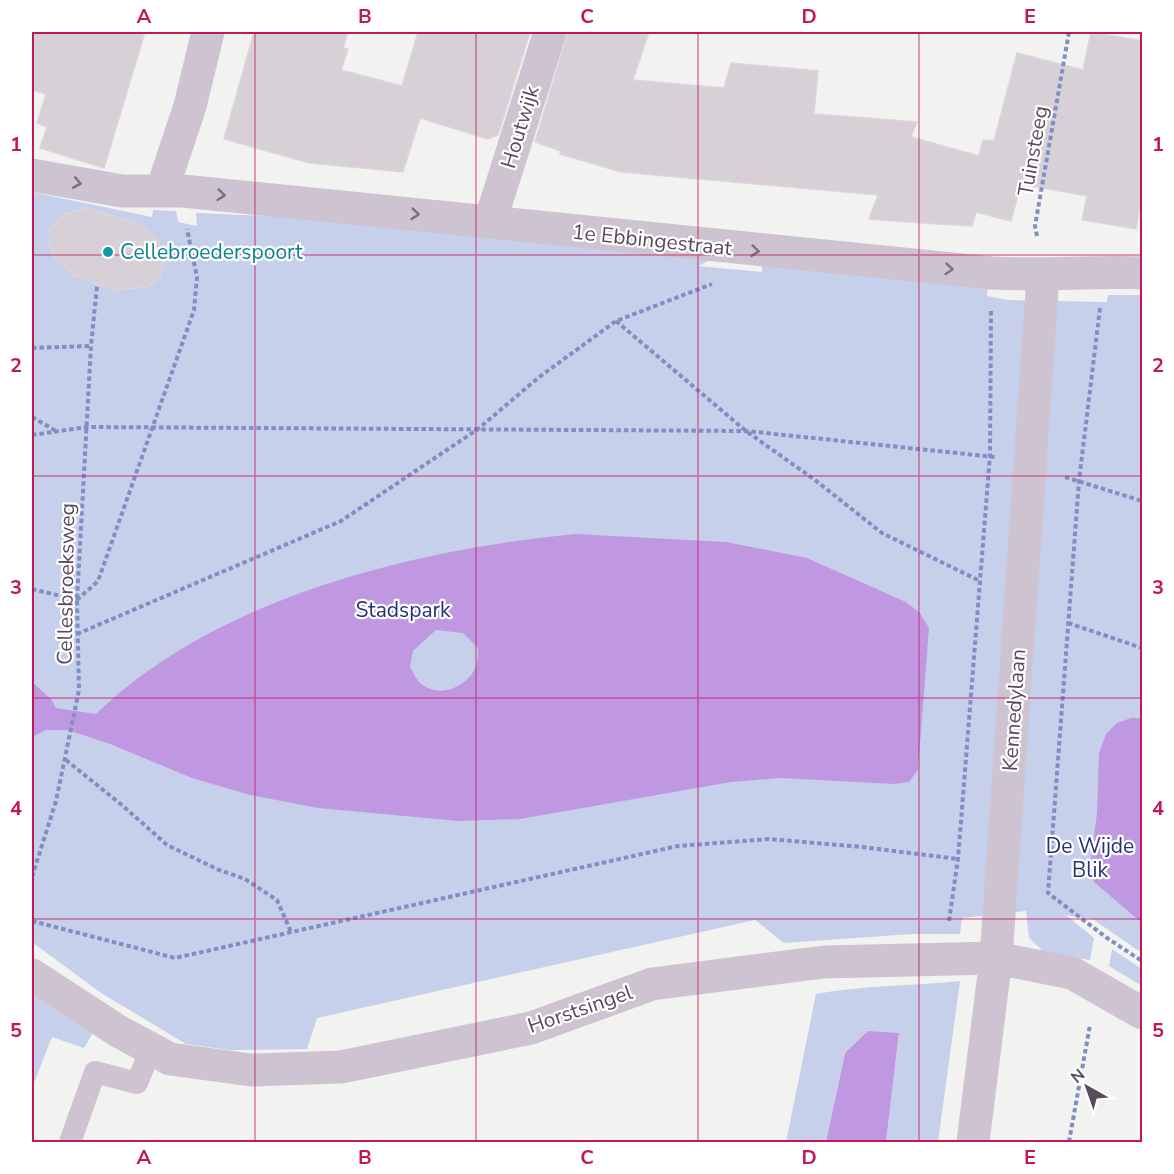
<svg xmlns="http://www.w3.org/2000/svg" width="1174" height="1174" font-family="'Nunito Sans',sans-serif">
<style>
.green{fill:#c6d0ea}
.water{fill:#c098e2;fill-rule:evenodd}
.building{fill:#d7d1d7;stroke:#dbd6db;stroke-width:1.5}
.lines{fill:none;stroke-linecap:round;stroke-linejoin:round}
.path{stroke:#828dc4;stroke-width:4;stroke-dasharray:4.5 3;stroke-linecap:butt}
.service{stroke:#cec4d1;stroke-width:22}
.minor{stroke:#cec4d1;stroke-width:33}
.oneway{stroke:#7c6f7f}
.grid{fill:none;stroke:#c2185b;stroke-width:1.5;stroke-opacity:0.55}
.culture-dot{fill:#0f9aa8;stroke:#fff;stroke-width:2}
.labels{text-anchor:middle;stroke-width:4.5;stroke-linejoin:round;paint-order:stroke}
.street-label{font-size:21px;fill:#594b5c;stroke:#fff}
.culture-label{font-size:21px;fill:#0d838f;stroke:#fff;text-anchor:start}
.park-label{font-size:21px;fill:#243275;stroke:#fff}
.neatline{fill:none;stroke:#c2185b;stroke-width:2}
.grid-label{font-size:20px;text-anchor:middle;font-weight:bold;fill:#c2185b}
</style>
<rect width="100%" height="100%" fill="#f2f3f1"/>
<g class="green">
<polygon points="32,192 152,217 153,210 176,211 178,222 197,226 196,213 423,222 738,247 698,266 762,272 762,259 988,282 987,296 1008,300 1107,302 1108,295 1142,295 1142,953 1094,920 1066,915 1094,938 1090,960 1045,953 1029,938 1026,911 962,918 960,934 913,934 784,943 755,920 317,1018 307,1049 229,1050 186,1044 101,993 32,942"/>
<polygon points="1112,949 1142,969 1142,986 1109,966"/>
<path d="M960,981L938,1142H886L899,1034L845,1053L826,1142H786L816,994C864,985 912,986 960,981Z"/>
<polygon points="32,990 94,1031 84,1048 52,1037 32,1088"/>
</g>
<g class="water">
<path d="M575,534L726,542L807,558L906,602L920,613L929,628L918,770L909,782L894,784L781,778L731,782L520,819L459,821L318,808L250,795L192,778L110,744L68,730H46L32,737V682L51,699L56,708L96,714C217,597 413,550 575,534ZM436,630L463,633L478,648C478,653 478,661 476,667C466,688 439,699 420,683C416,679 413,672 410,667L413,651Z"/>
<polygon points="1131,718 1142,718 1142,923 1094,882 1090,866 1097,813 1099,753 1106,734 1117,723"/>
<polygon points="868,1031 899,1033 886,1142 826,1142 845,1053"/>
</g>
<g class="building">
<polygon points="32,32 145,32 104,168 40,148 47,127 37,123 46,94 32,90"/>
<polygon points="254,32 348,32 343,48 348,49 341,70 402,86 418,32 530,32 498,135 488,139 420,118 403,172 310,163 224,139"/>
<polygon points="568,32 649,32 633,80 724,88 731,63 818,71 814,114 917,122 911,137 979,156 983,140 994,141 1017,53 1083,70 1091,32 1143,41 1143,192 1136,229 1082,220 1087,196 1021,184 1011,221 976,212 972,226 922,223 869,219 878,195 621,172 560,154 561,151 535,142"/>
<polygon points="86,208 139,224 157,239 166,258 160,279 147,287 115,290 75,276 56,259 49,246 50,229 65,214"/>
</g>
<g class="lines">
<g class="path">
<polyline points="1037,236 1035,226 1069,32"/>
<polyline points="1100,308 1079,481 1048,893 1107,938 1142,961"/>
<polyline points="616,321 746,431 815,480 882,533 980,581"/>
<polyline points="32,348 91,346"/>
<polyline points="32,417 56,431"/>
<polyline points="32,435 87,427 746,431 995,457"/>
<polyline points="1065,477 1142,501"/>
<polyline points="32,589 77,600"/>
<polyline points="77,600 98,581 194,310 197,277 187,229"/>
<polyline points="1068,623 1142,648"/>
<polyline points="77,634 341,521 478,429 538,378 616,321 712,284"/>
<polyline points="66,760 123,806 167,845 219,870 245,879 277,900 291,932"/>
<polyline points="32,877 56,801 79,690 77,600 91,346 97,286"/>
<polyline points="32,921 175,958 678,846 769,839 862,847 958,859"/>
<polyline points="949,921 958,859 990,455 991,310"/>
<polyline points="1069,1142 1090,1025"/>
</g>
<polyline class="service" points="70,1142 95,1072 137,1083 151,1049"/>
<g class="minor">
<path d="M32,175L122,191H183L992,273C1042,276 1092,271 1142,273"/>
<polyline points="162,190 190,106 208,32"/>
<polyline points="490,222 550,32"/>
<polyline points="32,975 118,1031 170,1059 251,1070 341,1067 531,1028 652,984 824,962 996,958 1072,973 1142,1013"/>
<polyline points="973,1142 996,958 1043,276"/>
</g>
</g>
<defs><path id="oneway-chevron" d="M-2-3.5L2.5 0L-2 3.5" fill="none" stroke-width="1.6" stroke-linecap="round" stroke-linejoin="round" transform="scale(1.5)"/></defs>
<g class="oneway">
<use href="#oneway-chevron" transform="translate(77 183) rotate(10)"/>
<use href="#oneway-chevron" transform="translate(221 195) rotate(6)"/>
<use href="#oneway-chevron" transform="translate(415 214) rotate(6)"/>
<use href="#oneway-chevron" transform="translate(755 251) rotate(6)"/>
<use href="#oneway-chevron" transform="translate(949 269) rotate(5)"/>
</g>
<path class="grid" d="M255,32V1142M476,32V1142M698,32V1142M919,32V1142M32,255H1142M32,476H1142M32,698H1142M32,919H1142"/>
<circle class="culture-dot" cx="108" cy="252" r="6"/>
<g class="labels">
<g class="street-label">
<text transform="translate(520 127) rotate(-73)" y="7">Houtwijk</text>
<text transform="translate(1033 151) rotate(-80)" y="7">Tuinsteeg</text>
<text transform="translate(652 240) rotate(6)" y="7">1e Ebbingestraat</text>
<text transform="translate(66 584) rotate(-89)" y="7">Cellesbroeksweg</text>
<text transform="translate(1014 710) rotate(-86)" y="7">Kennedylaan</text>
<text transform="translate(580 1009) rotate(-19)" y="7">Horstsingel</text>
</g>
<g class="culture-label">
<text x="120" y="259">Cellebroederspoort</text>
</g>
<g class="park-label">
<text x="403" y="617">Stadspark</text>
<text x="1090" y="853">De Wijde<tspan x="1090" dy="24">Blik</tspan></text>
</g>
</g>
<rect width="1174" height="1174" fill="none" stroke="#ffffff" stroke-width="66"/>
<g transform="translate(1087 1087) rotate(320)" stroke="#ffffff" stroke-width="4.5" paint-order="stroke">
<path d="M0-4.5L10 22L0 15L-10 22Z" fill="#594b5c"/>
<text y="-9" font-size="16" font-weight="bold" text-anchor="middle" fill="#594b5c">N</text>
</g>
<rect x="33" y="33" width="1108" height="1108" class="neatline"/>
<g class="grid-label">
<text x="144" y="23">A</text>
<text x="365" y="23">B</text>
<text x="587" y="23">C</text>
<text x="809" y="23">D</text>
<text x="1030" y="23">E</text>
<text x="16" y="151">1</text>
<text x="1158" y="151">1</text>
<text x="16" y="372">2</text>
<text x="1158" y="372">2</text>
<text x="16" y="594">3</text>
<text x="1158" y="594">3</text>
<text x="16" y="815">4</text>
<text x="1158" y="815">4</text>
<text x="16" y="1037">5</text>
<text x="1158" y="1037">5</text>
<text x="144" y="1164">A</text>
<text x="365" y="1164">B</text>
<text x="587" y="1164">C</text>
<text x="809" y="1164">D</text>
<text x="1030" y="1164">E</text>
</g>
</svg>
